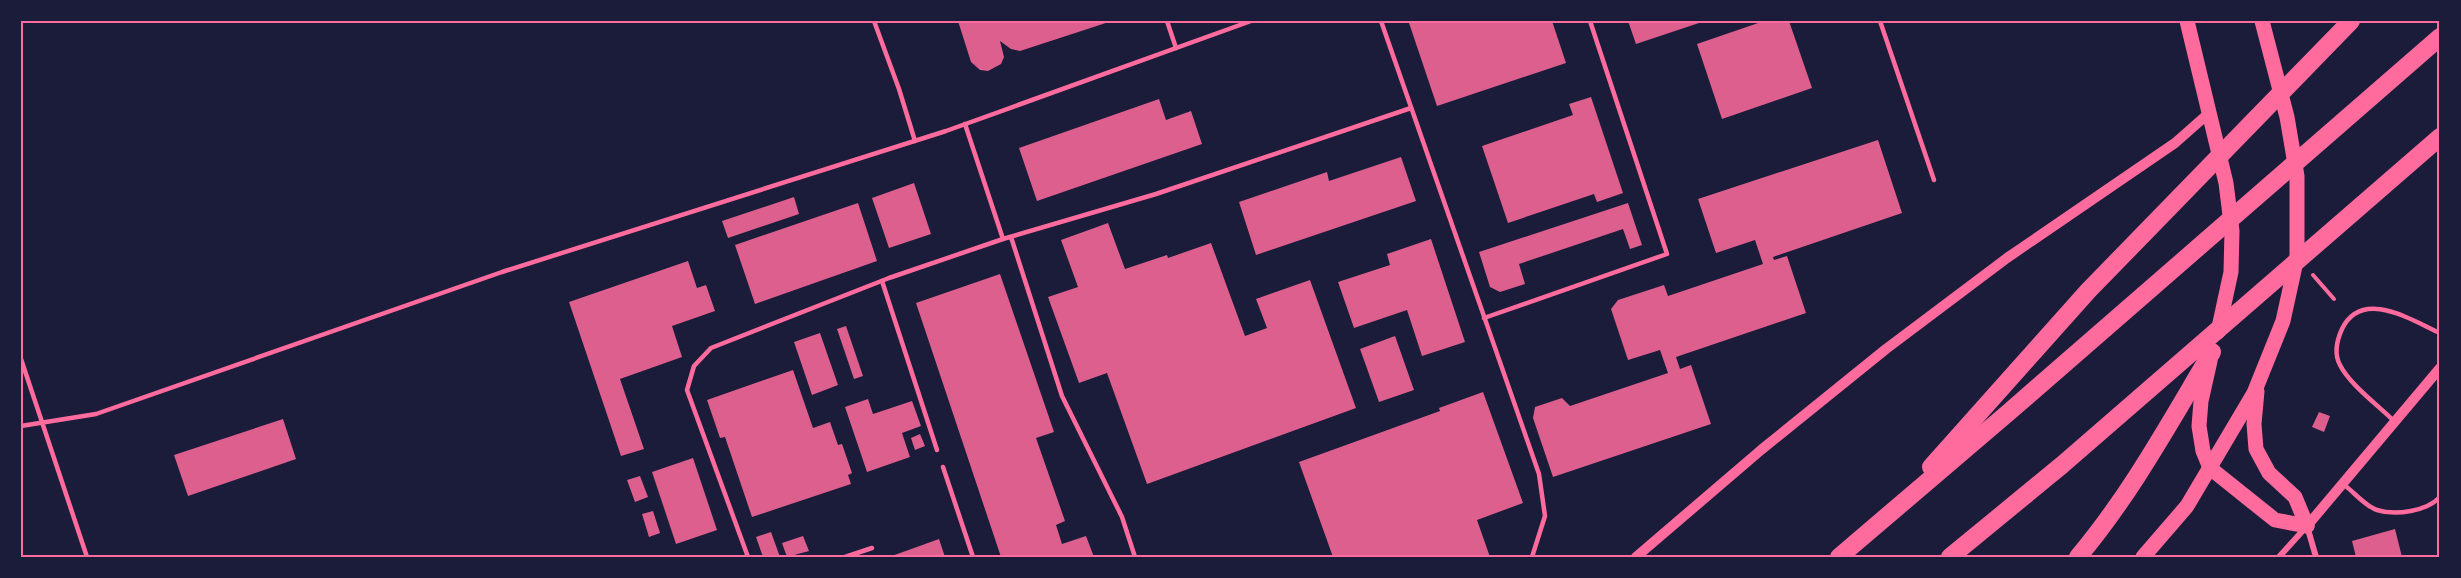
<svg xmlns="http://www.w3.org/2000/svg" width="2461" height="578" font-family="'Roboto Serif',serif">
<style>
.building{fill:#dd5f8e}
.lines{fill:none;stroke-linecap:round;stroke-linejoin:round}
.path{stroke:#ff6b9d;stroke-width:4}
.service{stroke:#ff6b9d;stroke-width:4.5}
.minor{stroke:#ff6b9d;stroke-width:6}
.tertiary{stroke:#ff6b9d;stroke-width:10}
.primary{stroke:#ff6b9d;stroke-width:15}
.motorway{stroke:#ff6b9d;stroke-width:18}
.neatline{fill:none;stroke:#ff6b9d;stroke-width:2}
</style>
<rect width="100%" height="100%" fill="#1b1b3a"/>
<g class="building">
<polygon points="958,21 1112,21 1020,51 1011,49 1000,41 1004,57 1001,64 988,71 980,70 971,62"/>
<polygon points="1416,21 1552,21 1566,63 1437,106 1409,23"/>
<polygon points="1628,21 1705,21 1636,44"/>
<polygon points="1764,21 1789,21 1812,88 1722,119 1697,44"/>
<polygon points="1591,97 1623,193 1597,202 1594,194 1508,223 1482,146 1573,115 1569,104"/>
<polygon points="1159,99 1166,120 1191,111 1202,144 1037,201 1019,148"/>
<polygon points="1878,140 1902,213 1773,257 1774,260 1787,256 1806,313 1676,357 1680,369 1691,365 1711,424 1553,477 1533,418 1535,407 1562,398 1570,406 1668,373 1660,350 1628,360 1611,309 1618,300 1664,285 1668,296 1763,264 1755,240 1716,253 1698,199"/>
<polygon points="1401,157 1416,201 1256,255 1239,202 1327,172 1329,181"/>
<polygon points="914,183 931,234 889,248 872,198"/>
<polygon points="794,197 799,214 728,238 722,221"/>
<polygon points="858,203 877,261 755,304 735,245"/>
<polygon points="1628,203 1642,245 1630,249 1623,229 1519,264 1525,284 1500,292 1490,287 1479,252"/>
<polygon points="1108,223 1125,269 1167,255 1168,258 1211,243 1245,336 1267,328 1256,299 1310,280 1356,408 1147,484 1107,373 1079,383 1048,297 1078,287 1061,240"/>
<polygon points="1431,239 1465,342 1422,356 1407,310 1354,328 1338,282 1390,265 1387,254"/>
<polygon points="688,261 697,288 706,285 715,311 672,326 682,357 620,379 644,449 621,456 569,302"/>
<polygon points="1000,274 1054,432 1036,438 1065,521 1056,525 1062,544 1086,536 1094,557 1001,557 916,303"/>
<polygon points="846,326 863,376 854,379 837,329"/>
<polygon points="820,333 838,385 812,395 794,342"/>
<polygon points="1395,336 1414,390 1379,402 1360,349"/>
<polygon points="793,370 813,428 830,422 838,445 842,444 852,473 848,475 851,484 752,517 725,437 720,438 707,400"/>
<polygon points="1483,392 1523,503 1477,520 1490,557 1333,557 1299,462 1440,411 1439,408"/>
<polygon points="868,399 873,414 912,401 921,426 902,433 910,457 867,472 845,407"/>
<polygon points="2319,412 2330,416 2324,432 2312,427"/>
<polygon points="283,419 296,459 188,496 174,455"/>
<polygon points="920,434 925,446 915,450 911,438"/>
<polygon points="693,458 717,530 676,544 652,472"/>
<polygon points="640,476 648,497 635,502 627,480"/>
<polygon points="653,511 660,533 649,537 642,514"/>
<polygon points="2395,529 2402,557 2356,557 2352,541"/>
<polygon points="771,532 780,557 763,557 756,537"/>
<polygon points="803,536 809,551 787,557 782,543"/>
<polygon points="939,539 945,557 889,557"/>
</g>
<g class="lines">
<polyline class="path" points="2313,275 2334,299"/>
<g class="service">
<polyline points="874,21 899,89 915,141"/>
<polyline points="1167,21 1176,48"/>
<polyline points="1381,21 1539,474 1545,516 1532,557"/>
<polyline points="1880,21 1934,180"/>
<polyline points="965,124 1003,239"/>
<polyline points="1011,237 1062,396 1122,517 1135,557"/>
<polyline points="882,281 937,450"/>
<polyline points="1484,318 1667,254 1590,21"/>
<polyline points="21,359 87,557"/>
<path d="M2395,422C2379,406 2350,385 2340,365C2334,354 2337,340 2342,329C2362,288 2411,320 2440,333"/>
<polyline points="21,426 96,414 502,272 946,131 1251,21"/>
<polyline points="943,467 973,557"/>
<path d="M2343,484C2353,491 2366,507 2377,510C2396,516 2427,511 2440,497"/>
<polyline points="748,557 687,390 694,366 711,348 889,278 1003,239 1156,194 1411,108"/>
<polyline points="845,557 872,548"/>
</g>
<g class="minor">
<polyline points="2307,526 2316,557"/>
<polyline points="2279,557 2307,526"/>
</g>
<g class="tertiary">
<polyline points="2307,526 2440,368"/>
<polyline points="1636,557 1761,450 1886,349 2007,258 2175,143 2209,113"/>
</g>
<g class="primary">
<polyline points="2187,21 2226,183 2232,231 2231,272 2218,332"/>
<polyline points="2210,361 2201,401 2199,426 2203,451 2210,468 2275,520 2307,526"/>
<polyline points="2257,391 2254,424 2256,449 2269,473 2295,497 2307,526"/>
<polyline points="2143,557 2187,506 2254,393 2283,321 2297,257 2297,176 2287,117 2262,21"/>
</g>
<g class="motorway">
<polyline points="1931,467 2088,291 2351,21"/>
<polyline points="1839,557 2009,412 2440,37"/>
<polyline points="1950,557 2062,465 2440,137"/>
<path d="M2078,557C2131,494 2170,422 2212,352"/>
</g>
</g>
<rect width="2461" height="578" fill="none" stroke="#1b1b3a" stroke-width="45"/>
<rect x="22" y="22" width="2416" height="534" class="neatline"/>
</svg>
